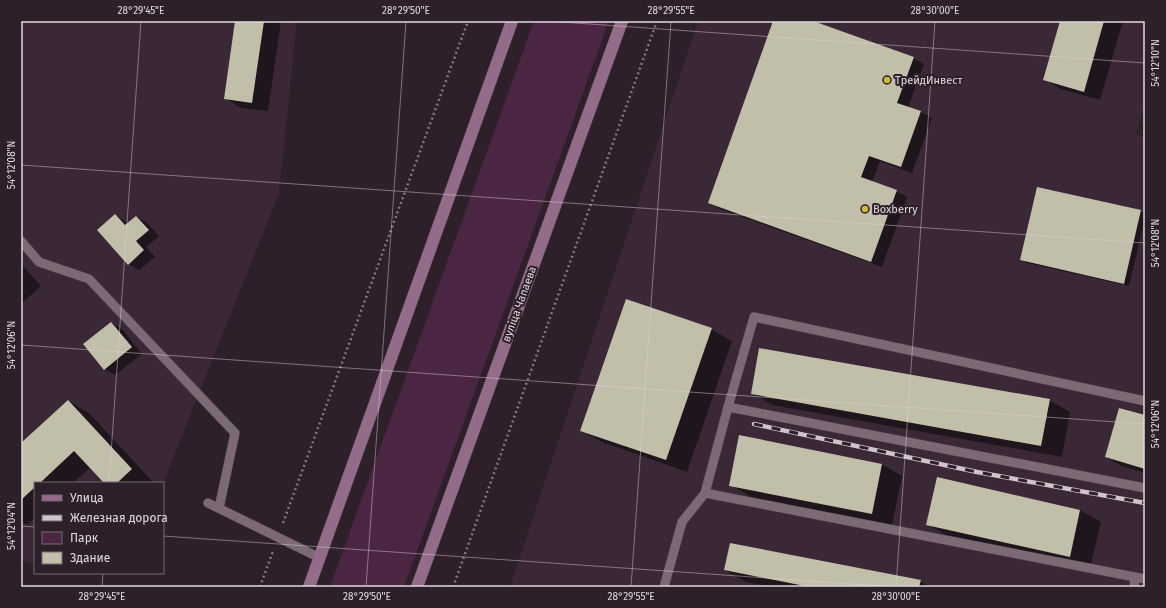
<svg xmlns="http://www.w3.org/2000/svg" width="1166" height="608" font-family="'Fira Sans',sans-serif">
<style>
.built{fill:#3b2836}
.green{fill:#4b2643}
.shadow{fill:#0007}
.building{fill:#c1beaa}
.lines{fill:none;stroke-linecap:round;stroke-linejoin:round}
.service-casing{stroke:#473b44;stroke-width:10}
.secondary-casing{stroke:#473b44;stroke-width:13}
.path{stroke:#82767f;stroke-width:2.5;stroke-dasharray:2 3;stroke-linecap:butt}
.service{stroke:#7b6a76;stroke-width:9}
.secondary{stroke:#926c88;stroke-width:12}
.rail-casing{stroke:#cfc4cc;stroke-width:4.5}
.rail{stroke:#2e202b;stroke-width:3;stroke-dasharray:9;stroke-linecap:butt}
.ticks{fill:none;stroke:#e1d7de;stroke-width:1;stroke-opacity:0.45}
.poi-dot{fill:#ceb837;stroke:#2e202b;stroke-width:1.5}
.labels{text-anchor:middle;stroke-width:4;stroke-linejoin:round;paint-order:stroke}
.poi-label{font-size:11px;fill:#e1d7de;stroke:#2e202b;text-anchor:start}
.street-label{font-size:11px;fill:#e1d7de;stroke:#2e202b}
.neatline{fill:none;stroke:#e1d7de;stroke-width:1.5}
.ticks-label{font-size:10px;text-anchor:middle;fill:#e1d7de}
</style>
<rect width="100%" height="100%" fill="#2e202b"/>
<g class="built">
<polygon points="21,21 297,21 279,193 163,483 35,483 35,565 21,560"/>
<polygon points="698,21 1145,21 1145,107 1135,134 1145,137 1145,587 510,587"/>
</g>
<polygon class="green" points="534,21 609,21 404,587 330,587"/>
<g class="shadow">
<polygon points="236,21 281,21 268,111 241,108 225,98"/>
<polygon points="774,21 810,21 913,58 924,64 908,108 921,112 932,118 912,173 880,161 872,182 896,191 907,197 882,267 720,209 709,203"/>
<polygon points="1061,21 1123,21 1100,100 1061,89 1045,80"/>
<polygon points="1141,211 1145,214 1145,218 1129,286 1027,263 1022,260"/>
<polygon points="115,215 129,224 136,217 147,223 159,236 146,247 155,257 139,270 128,264"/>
<polygon points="21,264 41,286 21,304"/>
<polygon points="111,323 122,329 142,354 115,375 105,369"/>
<polygon points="711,329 732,341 687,472 602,442 581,431"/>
<polygon points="752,393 1049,400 1070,412 1062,457 772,405"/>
<polygon points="68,401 89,413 152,481 150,483 106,483 91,467 73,483 35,483 35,518 27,525 21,521 21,445"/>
<polygon points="1145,416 1145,473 1122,466 1106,457"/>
<polygon points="881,464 902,476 892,525 751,497 731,485"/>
<polygon points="937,479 1080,510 1101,522 1090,568 948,536 927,524"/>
<polygon points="725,570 920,581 930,587 773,587 746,582"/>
</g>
<g class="building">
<polygon points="235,21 264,21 252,103 224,99"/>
<polygon points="773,21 813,21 914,57 897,103 921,111 901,167 869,156 861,177 897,190 871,262 708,203"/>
<polygon points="1060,21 1104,21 1084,92 1043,80"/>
<polygon points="1037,187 1141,210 1124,284 1020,260"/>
<polygon points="115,214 125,225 136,216 149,230 136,241 144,250 128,265 97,230"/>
<polygon points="626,299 712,328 666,460 580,431"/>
<polygon points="111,322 132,347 104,370 83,344"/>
<polygon points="759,348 1050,399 1041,446 751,394"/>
<polygon points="68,400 132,469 117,483 104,483 74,451 40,483 35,483 35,487 21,500 21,443"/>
<polygon points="1119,408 1145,415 1145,469 1105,457"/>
<polygon points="739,435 882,464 872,514 729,486"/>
<polygon points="937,477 1080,510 1070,557 926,525"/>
<polygon points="730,543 921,580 919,587 810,587 724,570"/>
</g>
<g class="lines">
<defs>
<g id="service">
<polyline points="21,241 39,262 89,279 235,433 219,508"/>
<polyline points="728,407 1145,488"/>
<polyline points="705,493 1145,579"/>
<polyline points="208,503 320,558"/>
<polyline points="664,587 682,522 705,493 728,407 754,317 1145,401"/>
<polyline points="1134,587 1135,577"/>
</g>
<g id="secondary">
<polyline points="309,587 512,21"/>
<polyline points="417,587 622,21"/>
</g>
</defs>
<use href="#service" class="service-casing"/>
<use href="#secondary" class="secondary-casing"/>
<g class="path">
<polyline points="283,523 468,21"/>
<polyline points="260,587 273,551"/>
<polyline points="453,587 657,21"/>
</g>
<use href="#service" class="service"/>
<use href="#secondary" class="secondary"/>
<defs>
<polyline id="rail" points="754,424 977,472 1145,503"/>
</defs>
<use href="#rail" class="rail-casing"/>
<use href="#rail" class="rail"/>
</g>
<path class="ticks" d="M547,21L1145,63M21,165L1145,243M21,345L1145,424M109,483L141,21M21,526L35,527M163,536L896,587M102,587L103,573M366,587L406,21M631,587L671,21M896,587L935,21"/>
<g class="poi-dot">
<circle cx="887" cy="80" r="4"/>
<circle cx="865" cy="209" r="4"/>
</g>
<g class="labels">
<g class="poi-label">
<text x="895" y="84">ТрейдИнвест</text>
<text x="873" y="213">Boxberry</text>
</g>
<g class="street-label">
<text transform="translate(519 304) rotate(-70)" y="4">вуліца Чапаева</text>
</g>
</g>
<rect width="1166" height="608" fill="none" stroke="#2e202b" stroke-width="44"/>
<rect x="34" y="482" width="130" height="92" fill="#2e202b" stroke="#766973"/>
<rect x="42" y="495" width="20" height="6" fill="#926c88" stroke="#766973"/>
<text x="70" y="502" font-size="12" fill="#e1d7de">Улица</text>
<rect x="42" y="515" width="20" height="6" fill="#cfc4cc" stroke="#766973"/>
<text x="70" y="522" font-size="12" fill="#e1d7de">Железная дорога</text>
<rect x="42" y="532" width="20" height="12" fill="#4b2643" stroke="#766973"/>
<text x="70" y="542" font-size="12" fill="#e1d7de">Парк</text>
<rect x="42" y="552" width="20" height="12" fill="#c1beaa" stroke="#766973"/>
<text x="70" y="562" font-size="12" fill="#e1d7de">Здание</text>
<rect x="22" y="22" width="1122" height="564" class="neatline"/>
<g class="ticks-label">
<text x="141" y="14">28°29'45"E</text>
<text x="406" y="14">28°29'50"E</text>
<text x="671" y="14">28°29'55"E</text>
<text x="935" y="14">28°30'00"E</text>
<text transform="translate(1155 63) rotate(-90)" y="4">54°12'10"N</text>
<text transform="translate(11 165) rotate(-90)" y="4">54°12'08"N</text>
<text transform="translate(1155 243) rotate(-90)" y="4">54°12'08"N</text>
<text transform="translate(11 345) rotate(-90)" y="4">54°12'06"N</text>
<text transform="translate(1155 424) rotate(-90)" y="4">54°12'06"N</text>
<text transform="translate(11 526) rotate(-90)" y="4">54°12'04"N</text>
<text x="102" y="600">28°29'45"E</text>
<text x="367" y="600">28°29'50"E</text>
<text x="631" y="600">28°29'55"E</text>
<text x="896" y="600">28°30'00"E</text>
</g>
</svg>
